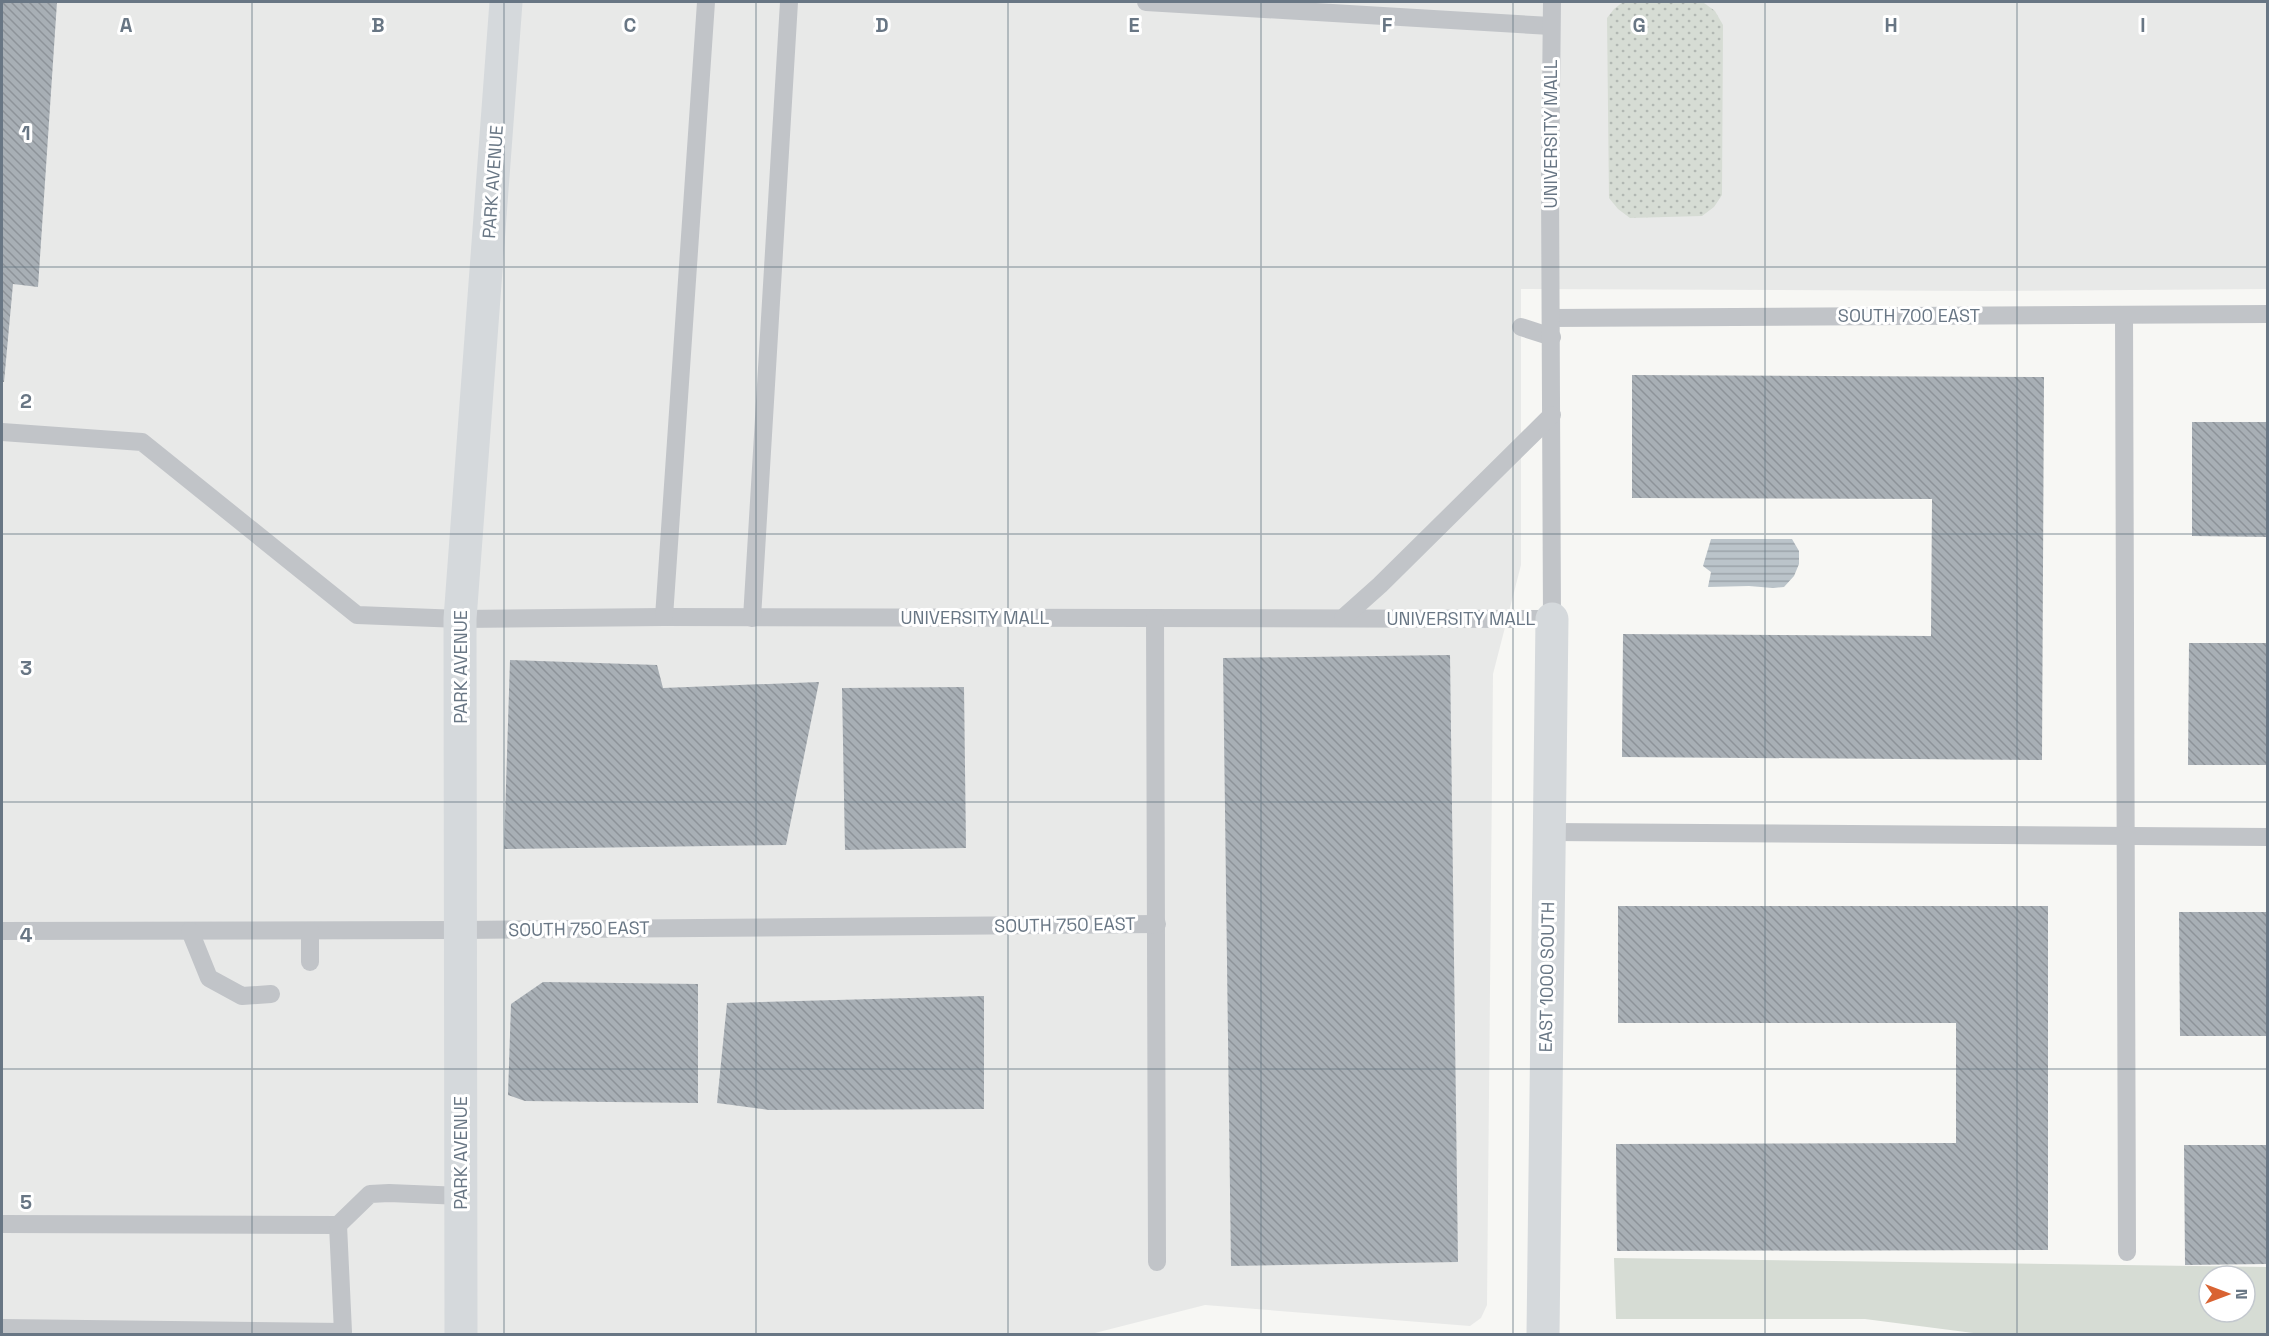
<svg xmlns="http://www.w3.org/2000/svg" width="2269" height="1336" font-family="'Space Grotesk',sans-serif">
<style>
.built{fill:#e8e9e8}
.green{fill:#d6dcd4;fill-rule:evenodd}
.park{fill:url(#park-dots)}
.water{fill:url(#water-rules)}
.building{fill:url(#building-back-hatch)}
.lines{fill:none;stroke-linecap:round;stroke-linejoin:round}
.lane{stroke:#c1c4c8;stroke-width:18}
.secondary{stroke:#d5d9dc;stroke-width:33}
.grid{fill:none;stroke:#687684;stroke-width:1.5;stroke-opacity:0.55}
.labels{text-anchor:middle;stroke-width:6;stroke-linejoin:round;paint-order:stroke}
.street-label{font-size:18px;fill:#687684;stroke:#fff}
.grid-label{font-size:20px;text-anchor:middle;font-weight:bold;fill:#687684;stroke:#fff;stroke-width:6;stroke-linejoin:round;paint-order:stroke}
</style>
<defs>
<pattern id="park-dots" width="8" height="8" patternUnits="userSpaceOnUse" patternTransform="scale(1.5)"><rect width="8" height="8" fill="#d6dcd4"/><path d="M2 2h.1M6 6h.1" fill="none" stroke="#b1b7b2" stroke-width="1.8" stroke-linecap="round"/></pattern>
<pattern id="water-rules" width="6" height="5" patternUnits="userSpaceOnUse" patternTransform="scale(1.5)"><rect width="6" height="5" fill="#bbc4ca"/><path d="M0 2.5h6" fill="none" stroke="#9ca4aa"/></pattern>
<pattern id="building-back-hatch" width="6" height="6" patternUnits="userSpaceOnUse" patternTransform="scale(1.5)"><rect width="6" height="6" fill="#a8afb5"/><path d="M-1 5l2 2M0 0l6 6M5-1l2 2" fill="none" stroke="#8d9399"/></pattern>
</defs>
<rect width="100%" height="100%" fill="#f7f7f4"/>
<polygon class="built" points="2,2 2267,2 2267,289 1987,291 1521,289 1521,565 1493,674 1487,1305 1481,1318 1470,1326 1205,1305 1091,1334 2,1334"/>
<path class="green" d="M1614,1258L2267,1267V1334H1981L1865,1319H1616ZM2209,1276H2245V1312H2209Z"/>
<polygon class="park" points="1623,2 1704,3 1715,11 1723,25 1722,195 1714,207 1702,216 1630,218 1618,209 1609,198 1607,18 1614,9"/>
<polygon class="water" points="1711,539 1792,539 1799,551 1799,564 1794,576 1784,587 1773,588 1749,586 1708,587 1711,572 1703,566"/>
<g class="building">
<polygon points="2,2 57,2 38,287 13,284 4,382 2,382"/>
<polygon points="1632,375 2044,377 2042,760 1622,757 1623,634 1931,636 1932,499 1632,498"/>
<polygon points="2192,422 2268,422 2268,537 2192,536"/>
<polygon points="2189,643 2268,643 2268,765 2188,765"/>
<polygon points="1450,655 1458,1262 1231,1266 1223,658"/>
<polygon points="510,660 657,665 663,688 819,682 786,845 504,849"/>
<polygon points="964,687 966,848 845,850 842,688"/>
<polygon points="1618,906 2048,906 2048,1250 1617,1251 1616,1144 1956,1143 1956,1023 1618,1023"/>
<polygon points="2179,912 2268,912 2268,1036 2180,1036"/>
<polygon points="543,982 698,984 698,1103 525,1101 508,1095 511,1004"/>
<polygon points="984,996 984,1109 769,1110 717,1103 727,1003"/>
<polygon points="2184,1145 2268,1145 2268,1264 2185,1265"/>
</g>
<g class="lines">
<g class="lane">
<polyline points="1146,2 1551,26"/>
<polyline points="2124,315 2127,1252"/>
<polyline points="1551,318 2268,314"/>
<polyline points="1521,327 1552,337"/>
<polyline points="2,432 142,442 357,615 460,619 664,617 1552,619 1550,183 1552,2"/>
<polyline points="664,617 706,2"/>
<polyline points="752,618 789,2"/>
<polyline points="1155,618 1157,1262"/>
<polyline points="1343,618 1380,585 1552,415"/>
<polyline points="1549,832 2268,837"/>
<polyline points="2,931 462,930 1157,924"/>
<polyline points="190,931 209,978 242,996 271,994"/>
<polyline points="310,931 310,962"/>
<polyline points="2,1224 338,1225 343,1332 2,1328"/>
<polyline points="338,1225 370,1194 389,1193 462,1196"/>
</g>
<g class="secondary">
<polyline points="461,1334 460,619 506,2"/>
<polyline points="1543,1334 1552,619"/>
</g>
</g>
<path class="grid" d="M252,2V1334M504,2V1334M756,2V1334M1008,2V1334M1261,2V1334M1513,2V1334M1765,2V1334M2017,2V1334M2,267H2268M2,534H2268M2,802H2268M2,1069H2268"/>
<g class="labels">
<g class="street-label">
<text transform="translate(1551 134) rotate(-90)" y="6">UNIVERSITY MALL</text>
<text transform="translate(493 182) rotate(-86)" y="6">PARK AVENUE</text>
<text x="1909" y="322">SOUTH 700 EAST</text>
<text x="975" y="624">UNIVERSITY MALL</text>
<text x="1461" y="625">UNIVERSITY MALL</text>
<text transform="translate(461 667) rotate(-90)" y="6">PARK AVENUE</text>
<text transform="translate(1065 925) rotate(-1)" y="6">SOUTH 750 EAST</text>
<text transform="translate(579 929) rotate(-1)" y="6">SOUTH 750 EAST</text>
<text transform="translate(1547 977) rotate(-89)" y="6">EAST 1000 SOUTH</text>
<text transform="translate(461 1153) rotate(-90)" y="6">PARK AVENUE</text>
</g>
</g>
<g class="grid-label">
<text x="126" y="32">A</text>
<text x="378" y="32">B</text>
<text x="630" y="32">C</text>
<text x="882" y="32">D</text>
<text x="1134" y="32">E</text>
<text x="1387" y="32">F</text>
<text x="1639" y="32">G</text>
<text x="1891" y="32">H</text>
<text x="2143" y="32">I</text>
<text x="26" y="140">1</text>
<text x="26" y="408">2</text>
<text x="26" y="675">3</text>
<text x="26" y="942">4</text>
<text x="26" y="1209">5</text>
</g>
<rect width="2269" height="1336" fill="none" stroke="#687684" stroke-width="6"/>
<g transform="translate(2227 1294) rotate(90)"><circle r="28" fill="#ffffff" stroke="#c3c8ce" stroke-width="1.5"/>
<path d="M0-4.5L10 22L0 15L-10 22Z" fill="#d96332"/>
<text y="-9" font-size="16" font-weight="bold" text-anchor="middle" fill="#687684">N</text>
</g>
</svg>
